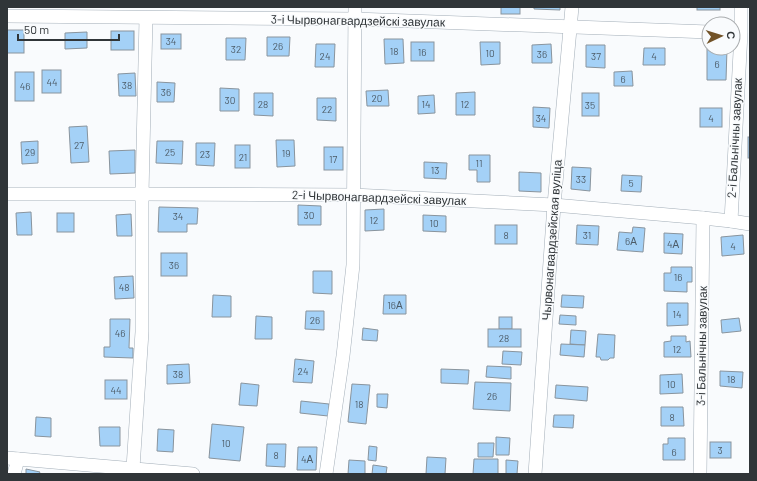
<svg xmlns="http://www.w3.org/2000/svg" width="757" height="481" font-family="Barlow,sans-serif">
<style>
.building{fill:#a4d1f7;stroke:#89949d}
.lines{fill:none;stroke-linecap:round;stroke-linejoin:round}
.street-casing{stroke:#a3aeb8;stroke-width:14}
.street{stroke:#fff;stroke-width:13}
.labels{text-anchor:middle;stroke-width:3;stroke-linejoin:round;paint-order:stroke}
.number-label{font-size:10px;fill:#4d5c68}
.street-label{font-size:12px;fill:#303538;stroke:#f9fbfd}
</style>
<rect width="100%" height="100%" fill="#f9fbfd"/>
<g class="building">
<rect x="501" y="7" width="19" height="7"/>
<polygon points="534,7 560,7 560,10 534,9"/>
<rect x="697" y="7" width="23" height="3"/>
<rect x="7" y="30" width="17" height="23"/>
<rect x="111" y="31" width="23" height="19"/>
<polygon points="87,32 87,48 65,49 65,33"/>
<rect x="161" y="34" width="20" height="15"/>
<polygon points="267,37 290,37 289,56 267,56"/>
<polygon points="226,38 246,38 245,60 226,60"/>
<polygon points="384,39 403,39 404,63 385,64"/>
<rect x="411" y="42" width="23" height="19"/>
<polygon points="480,42 500,42 500,64 481,65"/>
<polygon points="316,44 335,44 334,67 315,67"/>
<polygon points="551,44 552,63 532,63 532,45"/>
<polygon points="586,45 605,45 605,68 586,67"/>
<polygon points="644,48 665,48 665,65 643,65"/>
<polygon points="707,49 727,49 726,80 707,80"/>
<rect x="42" y="70" width="19" height="23"/>
<polygon points="632,71 633,86 614,86 614,72"/>
<rect x="15" y="72" width="19" height="29"/>
<polygon points="135,73 136,96 119,96 118,74"/>
<polygon points="157,82 175,83 174,102 157,102"/>
<polygon points="220,88 239,89 239,111 220,111"/>
<polygon points="388,90 389,106 367,106 366,91"/>
<polygon points="475,92 475,115 456,115 456,93"/>
<polygon points="254,93 273,93 273,116 254,115"/>
<rect x="582" y="93" width="17" height="23"/>
<polygon points="434,95 435,113 418,114 418,96"/>
<polygon points="317,98 336,98 336,121 317,120"/>
<polygon points="533,107 550,108 549,128 533,127"/>
<rect x="700" y="108" width="22" height="19"/>
<polygon points="87,126 89,162 71,163 69,127"/>
<rect x="748" y="137" width="2" height="21"/>
<polygon points="276,140 294,140 295,166 277,167"/>
<polygon points="38,141 38,163 22,164 21,142"/>
<polygon points="157,141 183,141 182,164 156,163"/>
<polygon points="196,143 215,143 214,166 196,165"/>
<rect x="235" y="145" width="15" height="23"/>
<rect x="324" y="147" width="19" height="23"/>
<polygon points="135,150 135,173 110,174 109,151"/>
<polygon points="469,155 490,155 490,182 477,182 477,170 469,170"/>
<polygon points="424,162 447,163 446,179 424,178"/>
<polygon points="572,167 591,168 590,191 571,189"/>
<polygon points="519,172 541,173 541,192 519,191"/>
<polygon points="622,175 642,176 641,192 621,191"/>
<polygon points="298,205 321,206 321,225 298,225"/>
<polygon points="159,207 198,208 197,224 187,224 187,232 158,232"/>
<polygon points="384,209 384,230 365,231 365,210"/>
<polygon points="31,212 32,235 17,235 16,213"/>
<rect x="57" y="213" width="17" height="19"/>
<polygon points="131,214 132,236 117,236 116,215"/>
<polygon points="423,215 446,216 446,232 423,231"/>
<rect x="495" y="225" width="22" height="19"/>
<polygon points="577,225 599,226 598,245 576,244"/>
<polygon points="633,227 645,228 643,252 617,250 619,232 632,233"/>
<polygon points="664,233 683,234 682,254 664,253"/>
<polygon points="743,235 744,254 722,256 721,237"/>
<rect x="161" y="253" width="26" height="23"/>
<polygon points="671,267 692,267 692,282 687,282 687,292 664,291 664,273 671,273"/>
<polygon points="313,271 332,271 332,294 313,293"/>
<polygon points="133,276 134,298 115,299 114,277"/>
<polygon points="213,295 231,296 231,317 212,317"/>
<polygon points="384,295 406,295 406,314 383,314"/>
<polygon points="562,295 584,296 583,308 561,307"/>
<polygon points="667,303 688,303 688,325 667,326"/>
<polygon points="306,311 324,311 324,330 305,329"/>
<polygon points="560,315 576,316 576,325 559,324"/>
<polygon points="256,316 272,317 272,339 255,339"/>
<rect x="499" y="317" width="13" height="12"/>
<polygon points="739,318 741,331 722,333 721,320"/>
<polygon points="110,319 130,319 129,348 133,348 133,358 104,357 104,347 110,347"/>
<polygon points="363,328 378,330 377,341 362,340"/>
<rect x="488" y="329" width="33" height="18"/>
<polygon points="571,330 586,331 585,345 570,344"/>
<polygon points="598,334 615,335 614,358 610,358 608,360 601,360 600,357 596,357"/>
<polygon points="671,336 686,336 686,342 690,341 691,357 664,357 664,342 671,341"/>
<polygon points="561,344 585,345 584,357 560,355"/>
<polygon points="503,351 522,352 521,365 502,364"/>
<polygon points="295,359 314,361 312,383 293,382"/>
<polygon points="189,364 190,383 167,384 167,365"/>
<polygon points="487,366 511,367 511,379 486,377"/>
<polygon points="441,369 469,370 468,384 441,383"/>
<polygon points="720,371 743,372 742,388 720,386"/>
<polygon points="682,374 683,393 660,394 660,375"/>
<rect x="105" y="380" width="22" height="19"/>
<polygon points="475,382 511,383 510,411 473,409"/>
<polygon points="241,383 259,385 257,406 239,405"/>
<polygon points="352,384 370,385 366,424 348,422"/>
<polygon points="556,385 588,387 587,401 555,398"/>
<polygon points="377,394 388,394 387,408 377,407"/>
<polygon points="301,401 329,404 328,416 300,413"/>
<polygon points="661,407 683,407 684,426 661,426"/>
<polygon points="554,415 574,415 573,428 553,427"/>
<polygon points="36,417 51,418 51,437 35,436"/>
<polygon points="212,424 244,427 240,461 209,458"/>
<polygon points="99,427 120,427 120,446 100,446"/>
<polygon points="158,429 174,430 173,452 157,451"/>
<polygon points="496,437 510,438 509,455 496,455"/>
<polygon points="668,438 685,438 685,460 663,460 663,444 668,444"/>
<rect x="710" y="442" width="21" height="16"/>
<polygon points="478,443 494,443 493,457 478,457"/>
<polygon points="267,444 286,444 285,467 266,466"/>
<polygon points="369,446 377,447 376,461 368,460"/>
<polygon points="298,447 317,447 316,470 297,470"/>
<polygon points="427,457 446,458 445,474 426,474"/>
<polygon points="474,459 498,459 498,474 473,474"/>
<polygon points="349,460 365,461 365,474 348,474"/>
<polygon points="506,460 518,461 517,474 506,474"/>
<polygon points="373,465 387,467 386,474 372,474"/>
<polygon points="26,469 40,472 39,474 26,474"/>
</g>
<g class="lines">
<defs>
<g id="street">
<polyline points="7,16 355,19 709,32"/>
<polyline points="7,194 142,194 353,195 554,205 703,218 731,221 750,224"/>
<polyline points="731,221 741,33 741,7"/>
<polyline points="7,458 193,474"/>
<polyline points="133,468 142,332 142,194 146,18"/>
<polyline points="14,474 18,459"/>
<polyline points="326,474 343,356 353,265 355,7"/>
<polyline points="535,474 554,205 572,7"/>
<polyline points="700,474 703,218"/>
</g>
</defs>
<use href="#street" class="street-casing"/>
<use href="#street" class="street"/>
</g>
<g class="labels">
<g class="number-label">
<text x="171" y="45">34</text>
<text x="278" y="50">26</text>
<text x="236" y="53">32</text>
<text x="394" y="55">18</text>
<text x="422" y="56">16</text>
<text x="490" y="57">10</text>
<text x="542" y="58">36</text>
<text x="325" y="60">24</text>
<text x="596" y="60">37</text>
<text x="654" y="60">4</text>
<text x="717" y="68">6</text>
<text x="623" y="83">6</text>
<text x="52" y="86">44</text>
<text x="127" y="89">38</text>
<text x="25" y="90">46</text>
<text x="166" y="96">36</text>
<text x="377" y="102">20</text>
<text x="230" y="104">30</text>
<text x="263" y="108">28</text>
<text x="426" y="108">14</text>
<text x="465" y="108">12</text>
<text x="590" y="109">35</text>
<text x="327" y="113">22</text>
<text x="541" y="122">34</text>
<text x="711" y="122">4</text>
<text x="79" y="149">27</text>
<text x="30" y="156">29</text>
<text x="170" y="156">25</text>
<text x="286" y="157">19</text>
<text x="205" y="158">23</text>
<text x="243" y="161">21</text>
<text x="333" y="163">17</text>
<text x="479" y="167">11</text>
<text x="435" y="174">13</text>
<text x="581" y="183">33</text>
<text x="631" y="187">5</text>
<text x="309" y="219">30</text>
<text x="178" y="220">34</text>
<text x="374" y="224">12</text>
<text x="434" y="227">10</text>
<text x="506" y="239">8</text>
<text x="587" y="239">31</text>
<text x="631" y="245">6А</text>
<text x="673" y="248">4А</text>
<text x="733" y="250">4</text>
<text x="174" y="269">36</text>
<text x="678" y="281">16</text>
<text x="124" y="291">48</text>
<text x="395" y="309">16А</text>
<text x="677" y="318">14</text>
<text x="315" y="324">26</text>
<text x="120" y="337">46</text>
<text x="504" y="342">28</text>
<text x="677" y="353">12</text>
<text x="303" y="375">24</text>
<text x="178" y="378">38</text>
<text x="731" y="383">18</text>
<text x="671" y="388">10</text>
<text x="116" y="394">44</text>
<text x="492" y="400">26</text>
<text x="359" y="408">18</text>
<text x="672" y="421">8</text>
<text x="226" y="447">10</text>
<text x="720" y="454">3</text>
<text x="674" y="456">6</text>
<text x="276" y="459">8</text>
<text x="307" y="463">4А</text>
</g>
<g class="street-label">
<text transform="translate(358 21) rotate(1)" y="4">3-і Чырвонагвардзейскі завулак</text>
<text transform="translate(735 138) rotate(-87)" y="4">2-і Бальнічны завулак</text>
<text transform="translate(379 198) rotate(2)" y="4">2-і Чырвонагвардзейскі завулак</text>
<text transform="translate(552 240) rotate(-86)" y="4">Чырвонагвардзейская вуліца</text>
<text transform="translate(702 346) rotate(-89)" y="4">3-і Бальнічны завулак</text>
</g>
</g>
<rect width="757" height="481" fill="none" stroke="#303538" stroke-width="16"/>
<g transform="translate(721 36) rotate(86)"><circle r="19" fill="#f9fbfd" stroke="#a9acae"/>
<path d="M0-3L7 15L0 10L-7 15Z" fill="#725328"/>
<text y="-6" font-size="11" font-weight="bold" text-anchor="middle" fill="#303538">С</text>
</g>
<path d="M18 34v6h101v-6" fill="none" stroke="#303538" stroke-width="2"/>
<text x="24" y="34" font-size="12" fill="#303538" stroke="#f9fbfd" stroke-width="3" paint-order="stroke">50 m</text>
</svg>
